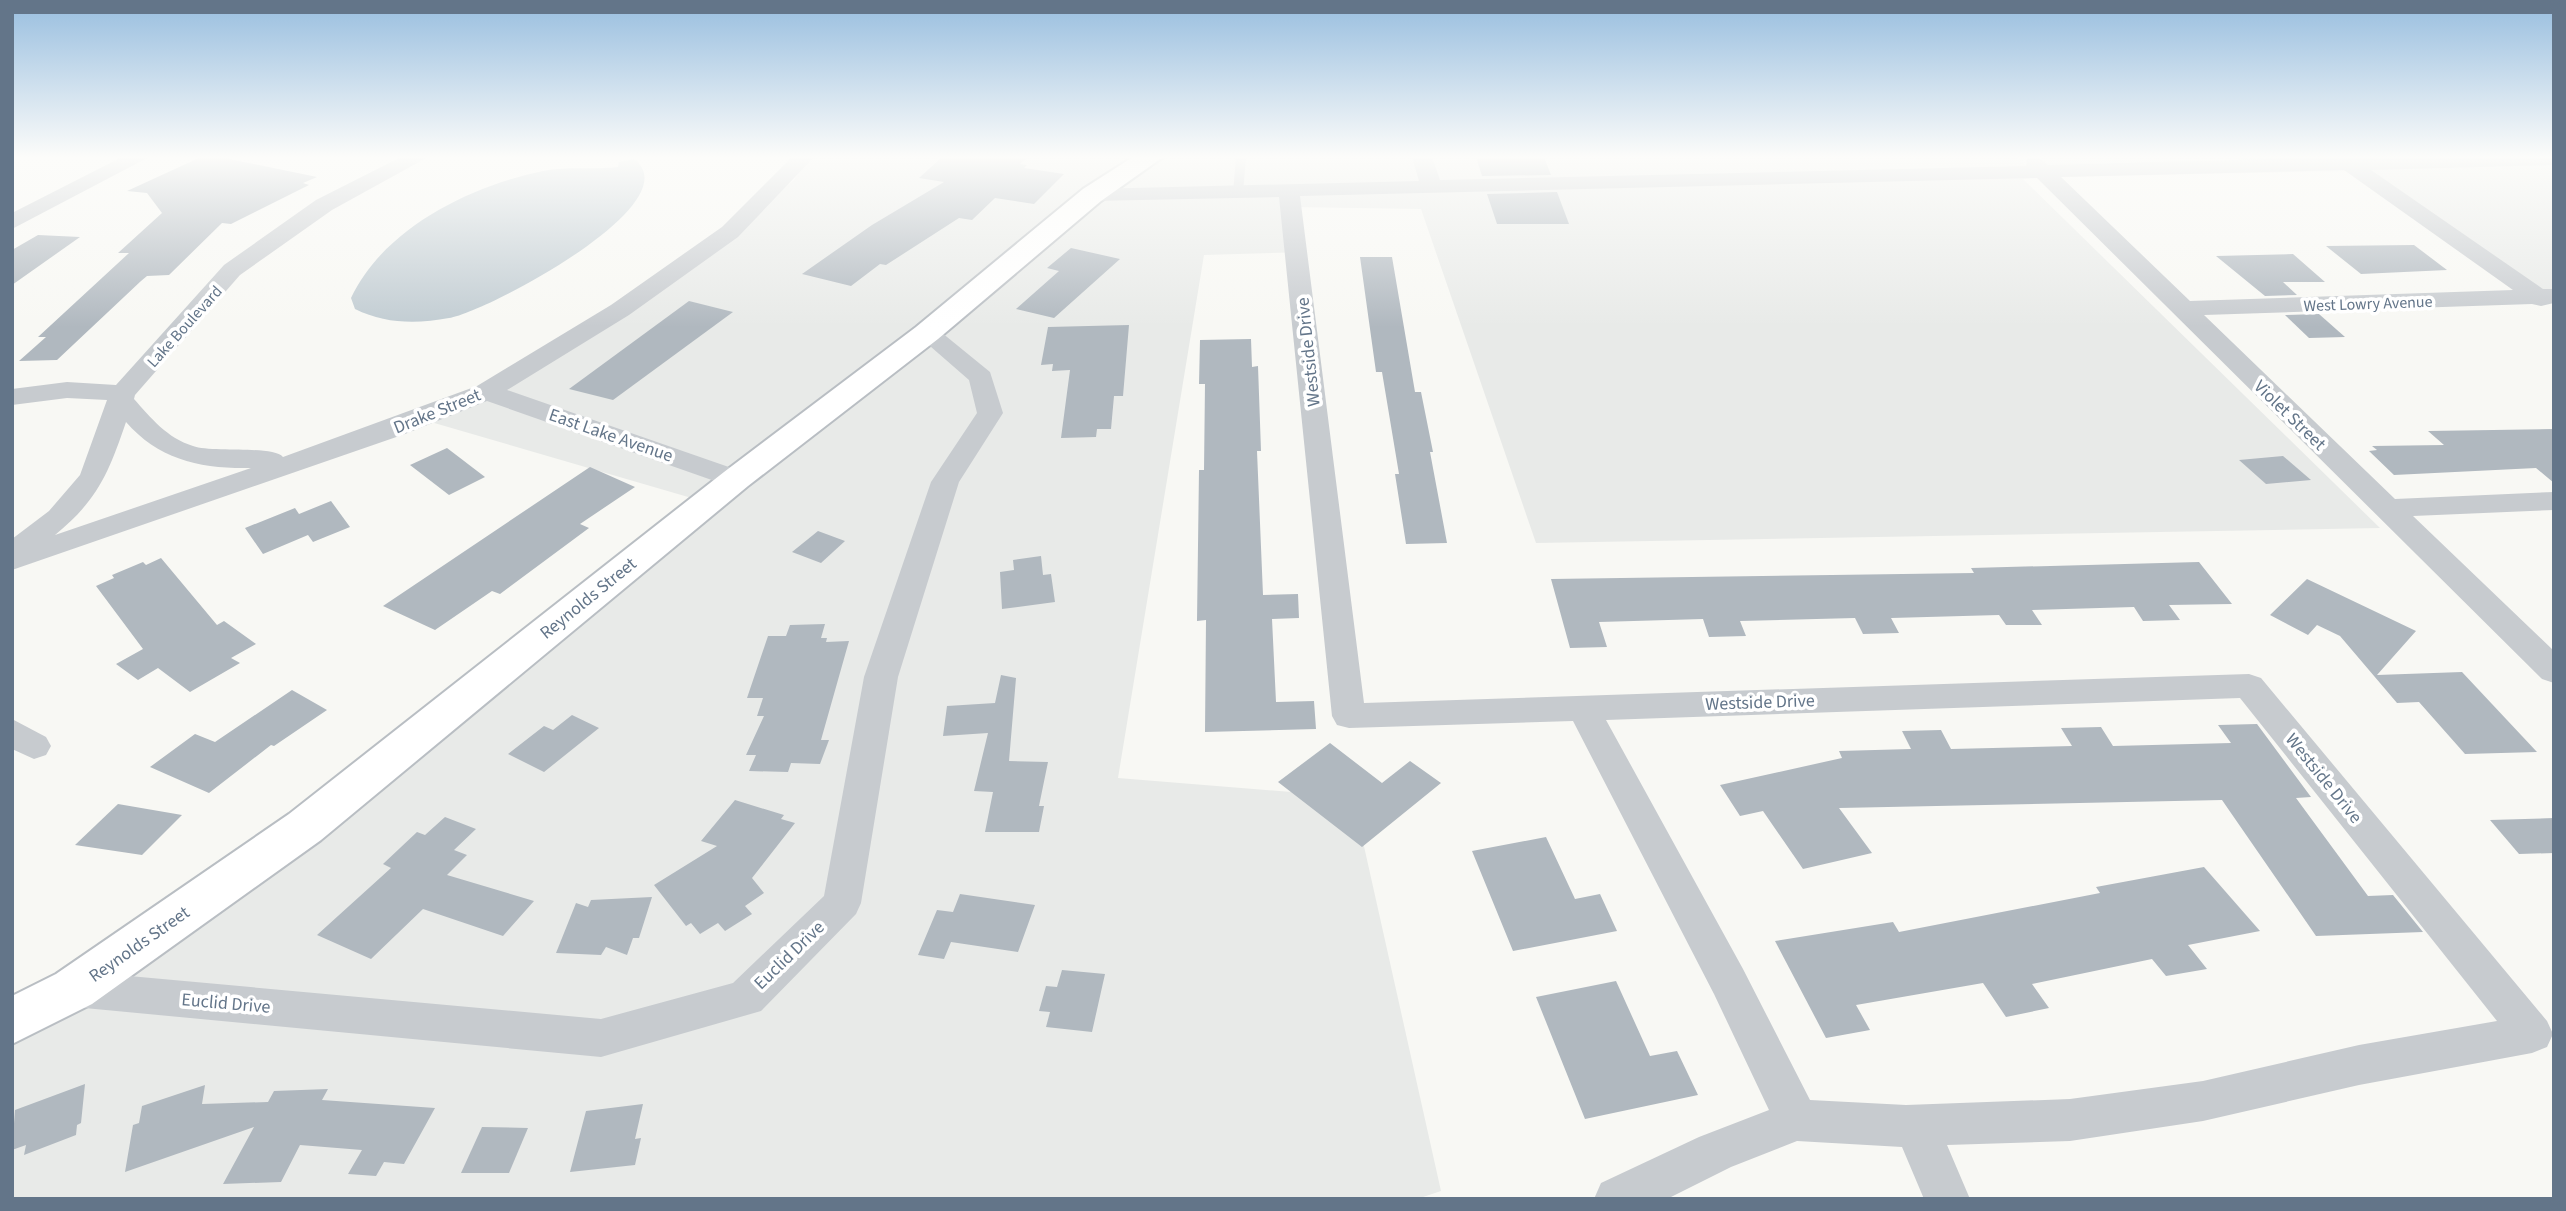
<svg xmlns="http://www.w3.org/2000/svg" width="2566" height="1211" font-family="'Source Sans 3',sans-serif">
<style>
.built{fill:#e8eae8}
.water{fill:#c1ccd2}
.building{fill:#b0b8bf}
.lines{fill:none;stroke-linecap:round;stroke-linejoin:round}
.secondary-casing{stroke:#b9bec3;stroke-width:4}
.service{fill:#c7cbcf;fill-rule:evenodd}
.minor{fill:#c7cbcf;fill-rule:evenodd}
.secondary{fill:#fff;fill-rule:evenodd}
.labels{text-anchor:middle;stroke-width:7;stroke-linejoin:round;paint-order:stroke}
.far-street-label{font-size:16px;fill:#637589;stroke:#fff}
.street-label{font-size:18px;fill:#637589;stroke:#fff}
</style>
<rect width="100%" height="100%" fill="#f8f8f4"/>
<g class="built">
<polygon points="808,157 1138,157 695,499 424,420 659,288 794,180"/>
<polygon points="1165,157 2017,157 2038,178 2023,179 2380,528 1536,543 1421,209 1291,207 1307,252 1204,255 1118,778 1353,797 1441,1191 1417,1199 12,1199 12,1038 1101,198"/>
<polygon points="2039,157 2329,157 2349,171 2059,177"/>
<polygon points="2554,157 2554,289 2539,290 2360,164"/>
</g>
<path class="water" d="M634,159C693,203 486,312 449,318C417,324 385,324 355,309L351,298C384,228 470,186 543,171C567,166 593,170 618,167L619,162Z"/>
<g class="building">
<polygon points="201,157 220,157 317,177 303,183 309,185 231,224 222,223 169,275 147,276 141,281 57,360 19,361 46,337 38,337 129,253 118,253 162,213 147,193 127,191"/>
<polygon points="942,157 1028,157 1020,164 1027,165 1024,168 1064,174 1034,204 995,198 972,220 959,218 886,265 880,264 851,286 802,274 872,225 944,182 919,178"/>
<polygon points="1476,157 1544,157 1551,175 1482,176"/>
<polygon points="1557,192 1569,224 1497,224 1487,194"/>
<polygon points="38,235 80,237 12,285 12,250"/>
<polygon points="2414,245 2447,270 2361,274 2326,246"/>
<polygon points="1071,248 1120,259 1054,318 1016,309 1059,271 1047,268"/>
<polygon points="2293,254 2325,282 2283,282 2297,295 2265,296 2216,256"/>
<polygon points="1360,257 1392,257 1415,392 1421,392 1433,452 1430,452 1447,543 1406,544 1395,474 1399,474 1382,372 1376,372"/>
<polygon points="689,301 733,312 613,400 569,389"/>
<polygon points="2319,314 2345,337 2309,338 2285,315"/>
<polygon points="1129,325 1123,396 1114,396 1111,429 1097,429 1096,437 1061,438 1070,370 1052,371 1053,364 1041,365 1048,327"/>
<polygon points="1251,339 1252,367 1258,366 1261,451 1257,451 1263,595 1298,594 1299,618 1272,619 1276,702 1314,701 1316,729 1205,732 1206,620 1197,621 1199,470 1204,470 1205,384 1199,384 1200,340"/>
<polygon points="2554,429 2554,483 2536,468 2394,475 2369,451 2377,450 2372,446 2444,445 2428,431"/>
<polygon points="447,448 485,477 449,495 410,465"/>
<polygon points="2283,456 2311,480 2266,484 2239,460"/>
<polygon points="590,467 635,487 580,524 589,528 500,594 492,591 435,630 383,606"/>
<polygon points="331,501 350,527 313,542 308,535 263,554 245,528 295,508 299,514"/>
<polygon points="818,531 845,541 821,563 792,552"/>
<polygon points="1041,556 1043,575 1051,574 1055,602 1002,609 1000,572 1014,570 1013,560"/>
<polygon points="161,558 217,625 224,621 256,644 231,658 240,663 190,692 158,668 138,680 116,664 143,649 96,586 114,578 112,575 143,562 146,565"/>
<polygon points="2199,562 2232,604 2169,605 2180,620 2143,621 2134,607 2032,610 2042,625 2006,625 1999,615 1891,618 1899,633 1863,634 1855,618 1740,621 1746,636 1709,637 1703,619 1599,622 1607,647 1570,648 1551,579 1974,573 1971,568"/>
<polygon points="2307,579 2416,631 2377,675 2462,672 2537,752 2465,754 2419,702 2397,703 2340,636 2317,625 2308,635 2270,615"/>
<polygon points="825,624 821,638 827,638 826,642 849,641 821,740 829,740 820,764 791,763 788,772 749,771 756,755 746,755 764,716 757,716 763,698 747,698 768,636 786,636 790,625"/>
<polygon points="1001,675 1016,678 1009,761 1048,762 1039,806 1044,806 1039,832 985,832 993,792 974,791 988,733 943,736 947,706 995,703"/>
<polygon points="292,690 327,710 274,746 271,745 209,793 150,767 195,734 215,742"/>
<polygon points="572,715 599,728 544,772 508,754 544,726 553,730"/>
<polygon points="2257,724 2311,797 2296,798 2368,896 2393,895 2423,932 2316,936 2222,800 1839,808 1872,853 1803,869 1763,811 1740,816 1720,785 1842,758 1839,751 1911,749 1902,731 1941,730 1951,749 2072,746 2061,728 2101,727 2113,746 2231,743 2218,725"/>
<polygon points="1330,743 1382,783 1410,761 1441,783 1362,847 1278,782"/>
<polygon points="735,800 784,815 781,819 795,823 752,878 764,893 745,906 752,914 725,931 718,923 700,934 691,923 686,926 654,885 717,846 701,841"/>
<polygon points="118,804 182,815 142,855 75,845"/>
<polygon points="445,817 476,829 454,850 467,855 447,875 534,901 503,936 423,909 371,959 317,935 391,868 383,864 417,832 425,835"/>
<polygon points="2554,818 2554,853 2519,854 2490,820"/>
<polygon points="1546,837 1575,899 1600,894 1617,931 1513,951 1472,851"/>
<polygon points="2204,867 2260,931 2188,945 2207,969 2166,976 2152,959 2032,984 2049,1008 2006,1017 1983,983 1856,1005 1870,1030 1826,1038 1775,941 1893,922 1899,932 2100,893 2096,887"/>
<polygon points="960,894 1035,905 1018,952 951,942 944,959 918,955 937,910 953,912"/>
<polygon points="652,897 639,938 633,938 627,955 606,947 601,955 556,953 576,903 588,907 591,900"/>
<polygon points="1062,970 1105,974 1092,1032 1046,1027 1050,1012 1039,1011 1046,986 1057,987"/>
<polygon points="1616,981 1650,1056 1677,1051 1698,1095 1585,1119 1536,997"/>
<polygon points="85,1084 81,1123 77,1125 76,1135 24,1155 26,1145 12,1150 15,1110"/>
<polygon points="205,1085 202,1104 268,1102 274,1091 328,1089 322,1100 435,1108 404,1164 384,1162 376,1176 348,1174 362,1150 300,1145 281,1182 223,1184 254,1127 125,1172 133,1125 139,1123 142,1106"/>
<polygon points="643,1104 635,1139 641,1138 635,1165 570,1172 586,1111"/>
<polygon points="482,1127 528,1128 509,1173 461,1173"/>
</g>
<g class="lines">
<defs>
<polygon id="secondary" points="1133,157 1163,157 1101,201 938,339 748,486 321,840 92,1004 12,1044 12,996 56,974 289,814 724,472 916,327 1083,189"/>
</defs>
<use href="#secondary" class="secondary-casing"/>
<polygon class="service" points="1236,157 1246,157 1243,193 1238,196 1233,193"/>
<g class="minor">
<polygon points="122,157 149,157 12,229 12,213"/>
<path d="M401,157H428L332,210L240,275L135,395L134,399C151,418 167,438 193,446C212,453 273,445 283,457L477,386L611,305L722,227L792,157H814L738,237L629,315L507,390L746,473L750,479L746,485L736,488L726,485L487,401L405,434L12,570V539L49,511L80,475L107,400L67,398L12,405V389L67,382L116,385L224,265L316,200ZM126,422C159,460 201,469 251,468L55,535C98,500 109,472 126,422Z"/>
<path d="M1412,157H1432L1440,180L2026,166L2027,159C2037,156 2041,158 2048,165L2340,157H2554V165L2371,170L2543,289H2554V303L2541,306L2532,304L2204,315L2395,499L2554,492V510L2413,516L2554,651V683L2542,679L2037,178L1300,196L1364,703L2249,674L2261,678L2547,1021L2553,1034L2547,1047L2532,1053L2359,1085L2203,1121L2070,1141L1947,1145L1970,1199H1924L1902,1147L1797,1141L1731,1167L1667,1199H1594L1601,1183L1699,1137L1769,1110L1714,994L1573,721L1349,728L1337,725L1332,716L1279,197L1092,201L1081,195L1092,189L1419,181ZM2344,170L2513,290L2190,301L2061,177ZM2240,698L2497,1021L2359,1045L2203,1081L2070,1099L1906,1105L1810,1100L1743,969L1606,720Z"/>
<polygon points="927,326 936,328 990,372 1003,413 959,482 898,677 861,903 856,914 761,1011 601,1057 74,1007 59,1002 53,989 59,976 74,971 601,1019 733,983 824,896 864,677 931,482 977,413 969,380 915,333 918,328"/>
<polygon points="12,719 46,737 51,746 46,755 34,759 12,749"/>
</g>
<use href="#secondary" class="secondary"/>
</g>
<linearGradient id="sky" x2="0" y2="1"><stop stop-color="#98bedf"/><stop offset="0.48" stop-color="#fcfcfa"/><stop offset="1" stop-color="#fcfcfa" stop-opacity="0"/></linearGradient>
<rect width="2566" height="327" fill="url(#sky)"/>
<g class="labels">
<g class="far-street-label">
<text transform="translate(2368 303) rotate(-2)" y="6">West Lowry Avenue</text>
<text transform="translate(184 326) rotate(-48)" y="6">Lake Boulevard</text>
</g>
<g class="street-label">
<text transform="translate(1308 352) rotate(-96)" y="6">Westside Drive</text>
<text transform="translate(437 411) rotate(-22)" y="6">Drake Street</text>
<text transform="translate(2290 415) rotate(44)" y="6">Violet Street</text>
<text transform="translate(611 435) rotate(19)" y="6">East Lake Avenue</text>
<text transform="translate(588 598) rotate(-39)" y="6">Reynolds Street</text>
<text transform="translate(1760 702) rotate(-2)" y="6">Westside Drive</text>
<text transform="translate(2324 778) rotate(51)" y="6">Westside Drive</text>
<text transform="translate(139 944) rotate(-35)" y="6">Reynolds Street</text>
<text transform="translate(789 955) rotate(-44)" y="6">Euclid Drive</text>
<text transform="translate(226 1003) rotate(5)" y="6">Euclid Drive</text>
</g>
</g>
<rect width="2566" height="1211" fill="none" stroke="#637589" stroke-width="28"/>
</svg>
